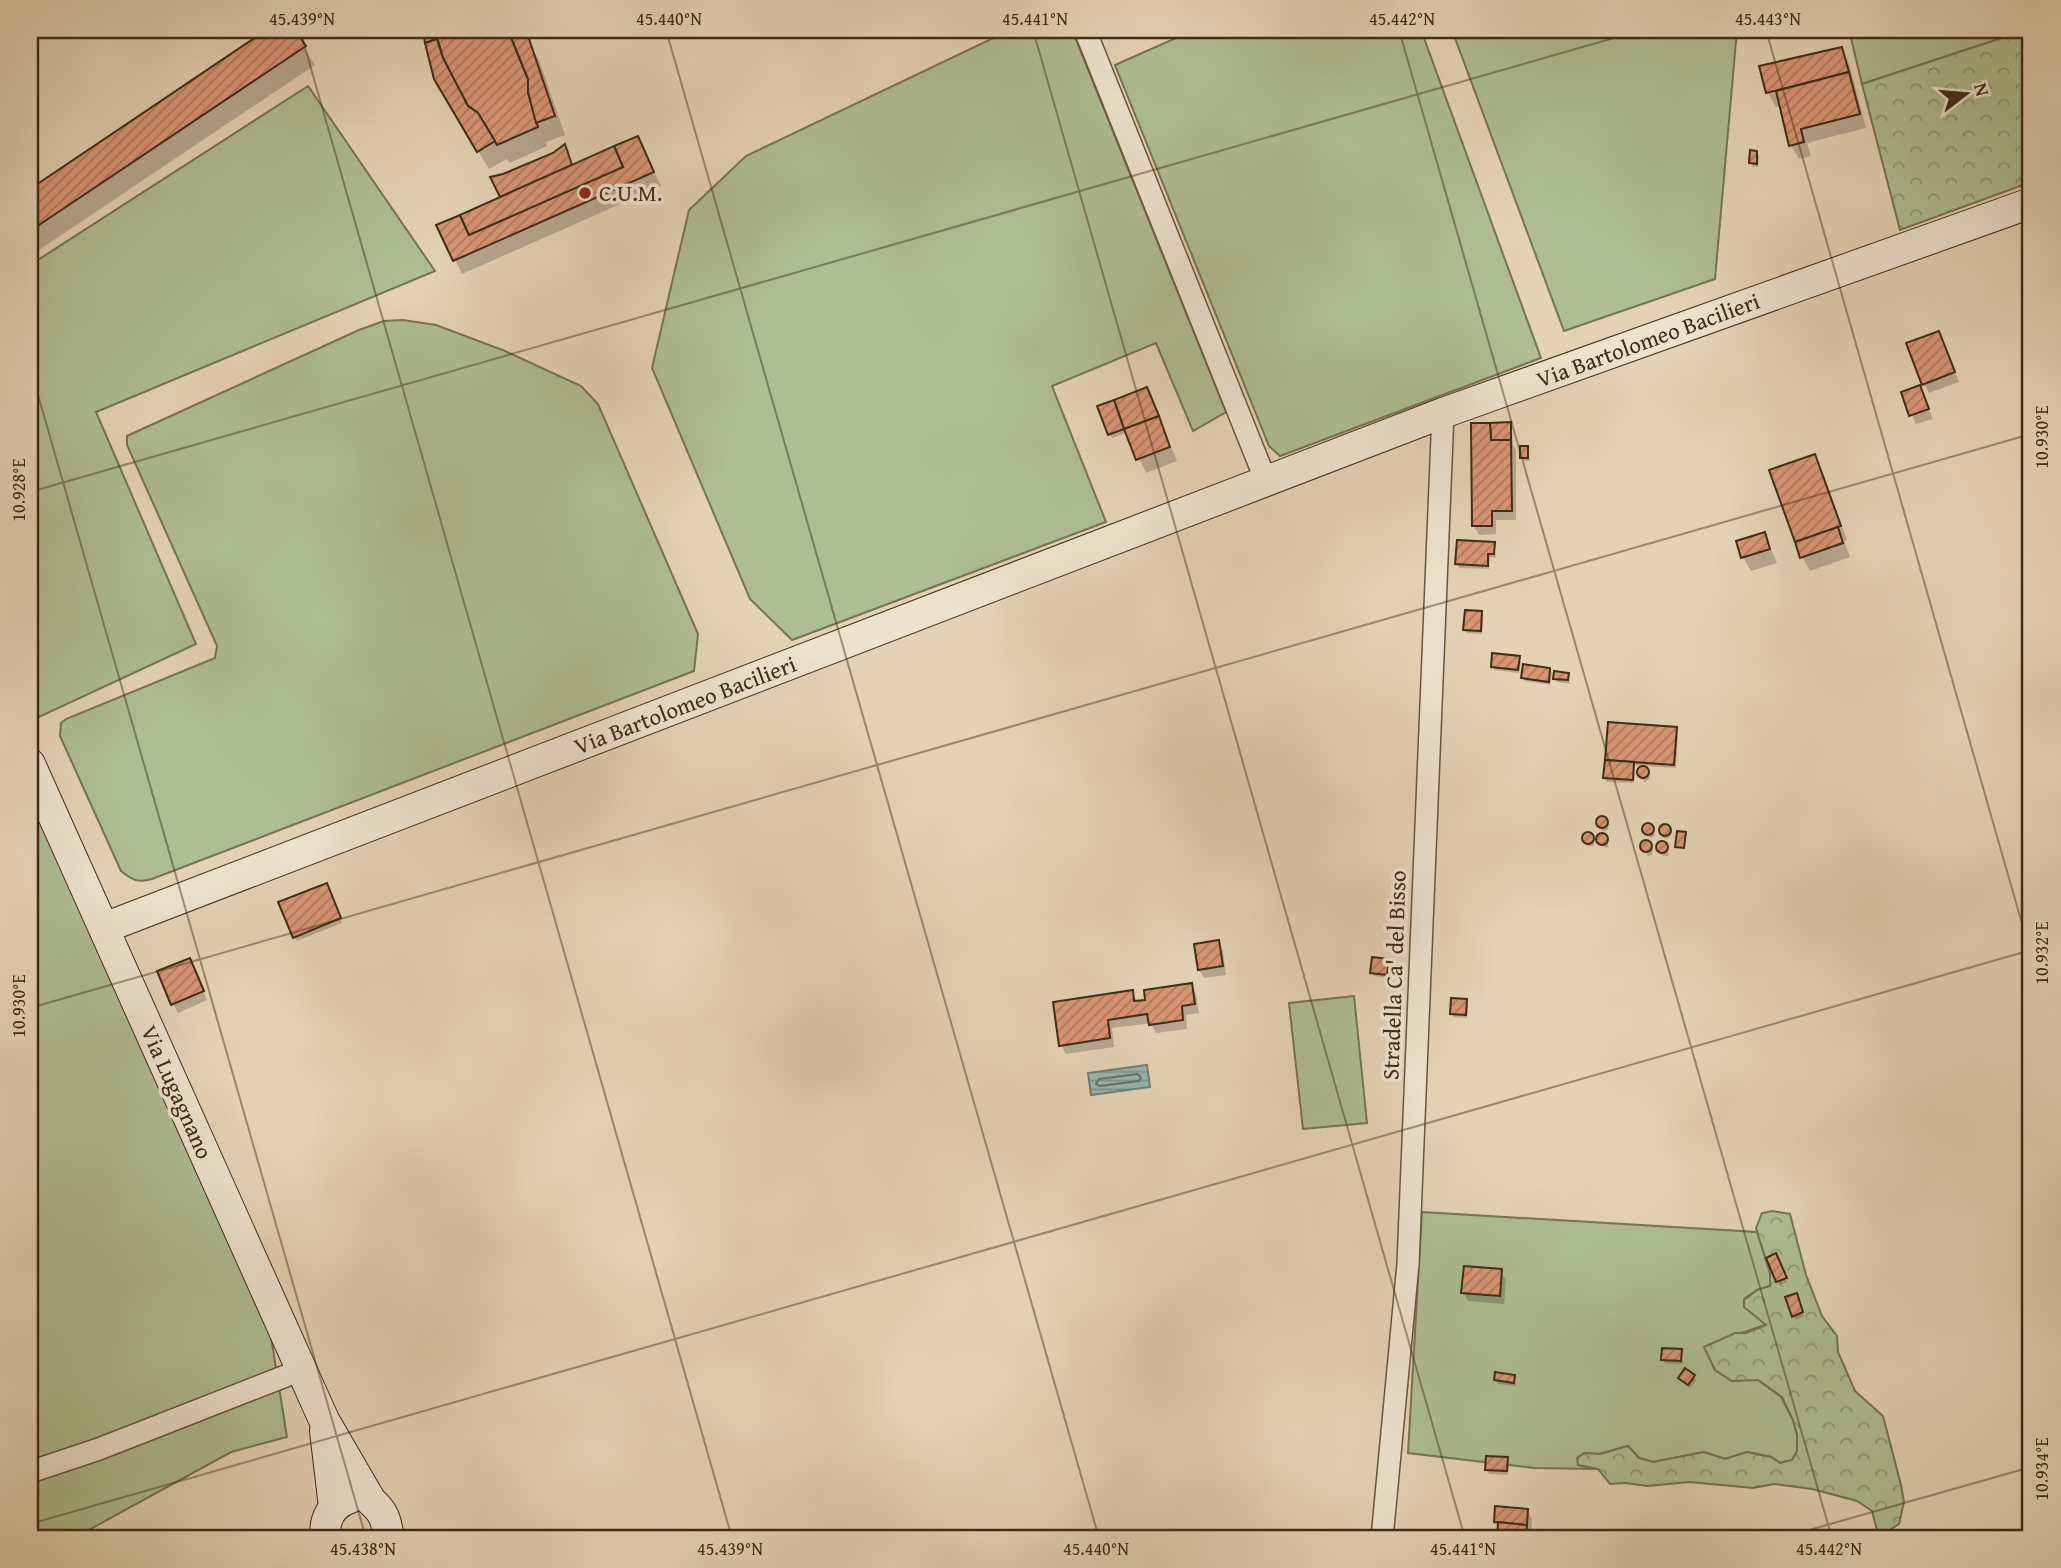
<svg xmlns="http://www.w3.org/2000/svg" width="2061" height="1568" font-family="'Gentium Book Plus',serif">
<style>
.green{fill:#aebd92;stroke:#767454;stroke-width:2}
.forest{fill:url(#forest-crowns);stroke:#767454;stroke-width:2}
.water{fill:url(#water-rules);stroke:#737f75;stroke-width:2}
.shadow{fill:#0003}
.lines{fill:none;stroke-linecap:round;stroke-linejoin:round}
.shore{stroke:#6a7165;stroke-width:2}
.building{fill:url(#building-hatch);stroke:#3e2c15;stroke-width:2}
.street-casing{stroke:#68563d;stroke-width:24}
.secondary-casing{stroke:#3e2c15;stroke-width:32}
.street{stroke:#ede2ce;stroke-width:21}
.secondary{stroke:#ede2ce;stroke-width:30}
.ticks{fill:none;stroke:#3e2c15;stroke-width:2;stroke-opacity:0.45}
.poi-dot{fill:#8f2418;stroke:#ede2ce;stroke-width:2.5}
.labels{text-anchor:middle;stroke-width:7;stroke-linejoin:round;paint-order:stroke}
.poi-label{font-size:23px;fill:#3e2c15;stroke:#ede2ce;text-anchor:start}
.street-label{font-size:23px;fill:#3e2c15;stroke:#ede2ce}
.neatline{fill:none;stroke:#3e2c15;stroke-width:2.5}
.ticks-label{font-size:18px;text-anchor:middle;fill:#3e2c15}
</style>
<defs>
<pattern id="forest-crowns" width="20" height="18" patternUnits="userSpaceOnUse" patternTransform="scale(1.75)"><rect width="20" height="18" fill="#aebd92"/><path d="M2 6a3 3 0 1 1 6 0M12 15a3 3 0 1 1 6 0" fill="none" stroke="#8f9a76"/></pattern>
<pattern id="water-rules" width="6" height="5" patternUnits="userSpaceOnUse" patternTransform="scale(1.75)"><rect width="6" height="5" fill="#97b6b5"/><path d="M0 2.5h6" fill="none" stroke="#7d9492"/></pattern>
<pattern id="building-hatch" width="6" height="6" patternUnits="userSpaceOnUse" patternTransform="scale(1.75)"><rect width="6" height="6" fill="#d99574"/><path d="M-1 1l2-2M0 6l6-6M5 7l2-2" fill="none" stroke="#b17a5e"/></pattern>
</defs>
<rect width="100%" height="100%" fill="#e4d2b4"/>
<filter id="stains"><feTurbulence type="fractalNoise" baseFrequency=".00286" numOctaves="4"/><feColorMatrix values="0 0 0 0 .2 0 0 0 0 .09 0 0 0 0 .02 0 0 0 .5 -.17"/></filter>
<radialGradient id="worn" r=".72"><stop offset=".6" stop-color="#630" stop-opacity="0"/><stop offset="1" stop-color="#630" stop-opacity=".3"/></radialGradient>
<g class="green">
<polygon points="1010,30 1072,30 1226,412 1193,431 1156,343 1052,386 1106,522 792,640 750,599 652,368 689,210 746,156"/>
<polygon points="1194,30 1421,30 1541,358 1280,456 1269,446 1115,65"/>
<polygon points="1452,30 1737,30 1715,279 1564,331"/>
<polygon points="1849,30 2026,30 1862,84"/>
<polygon points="308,86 435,271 96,412 196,644 39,717 30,697 30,265"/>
<path d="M403,320L436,325L505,351L581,386L598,404L698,634L694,671L152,879C138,883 132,880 121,871L60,736L61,723L66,719L215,658L217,646L127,445V436L359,330L384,321Z"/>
<polygon points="30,789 268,1318 287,1437 231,1452 74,1538 30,1538"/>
<polygon points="1354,996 1367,1123 1303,1129 1289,1003"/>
<path d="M1422,1212L1757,1232L1770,1273V1286L1757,1290L1744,1299V1307L1767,1324C1745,1333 1726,1336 1705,1347L1715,1370L1732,1381L1757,1379L1781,1397L1793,1420L1797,1435V1452L1792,1460L1780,1463L1771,1457L1747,1452L1725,1459L1704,1452L1653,1462L1639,1458L1628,1446L1599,1454L1584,1453L1578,1465L1598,1469L1534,1468L1408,1453Z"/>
</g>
<g class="forest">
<polygon points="2026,30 2031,30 2031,182 1900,230 1862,84"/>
<polygon points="1772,1211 1790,1214 1806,1275 1822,1316 1837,1336 1838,1352 1855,1391 1883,1416 1901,1485 1904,1502 1899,1524 1882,1535 1877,1530 1872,1511 1857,1501 1812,1489 1774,1484 1753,1488 1689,1482 1648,1486 1625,1483 1610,1484 1598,1469 1578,1465 1577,1458 1584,1453 1600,1454 1628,1446 1639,1458 1653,1462 1704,1452 1725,1459 1747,1452 1771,1457 1780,1463 1792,1460 1797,1451 1797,1435 1793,1420 1782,1397 1758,1380 1732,1381 1715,1370 1704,1347 1735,1333 1746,1333 1766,1325 1744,1307 1744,1300 1757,1290 1770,1286 1770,1273 1756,1228 1762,1213"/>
</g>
<polygon class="water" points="1147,1065 1150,1087 1091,1095 1088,1073"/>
<g class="shadow">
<polygon points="259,30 293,30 315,65 39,250 30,235 30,191 262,36"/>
<polygon points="425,30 521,30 539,60 565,135 546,142 547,146 510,163 507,159 489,169 435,79"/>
<polygon points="1841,49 1849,63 1866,128 1807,143 1811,156 1799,159 1791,145 1781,105 1776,107 1768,93 1762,67"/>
<polygon points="638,138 661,186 462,274 439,226 502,198 492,178 554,155 564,146 573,167"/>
<polygon points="1756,152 1759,156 1758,167 1753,167 1751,163"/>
<polygon points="1939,333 1959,382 1929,393 1924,384"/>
<polygon points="1919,387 1933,419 1916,424 1903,393"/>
<polygon points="1147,389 1177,461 1146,473 1128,432 1112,438 1110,434"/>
<polygon points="1510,424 1512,428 1513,445 1516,450 1516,520 1496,520 1496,534 1479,535 1474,526"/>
<polygon points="1527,447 1530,461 1524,461 1522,458"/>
<polygon points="1814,456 1822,470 1847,540 1844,541 1850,557 1810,571 1802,557 1771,471"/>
<polygon points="1764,534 1777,563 1751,571 1743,557"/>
<polygon points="1494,544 1496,558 1490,557 1489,569 1459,568 1457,564"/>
<polygon points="1481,613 1483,617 1482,634 1467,633 1464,629"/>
<polygon points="1519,658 1521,662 1519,673 1495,670 1493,666"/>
<polygon points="1549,669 1552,673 1550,685 1525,681 1523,677"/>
<polygon points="1568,675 1570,684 1557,682 1555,678"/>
<polygon points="1676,729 1678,733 1676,768 1644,766 1650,778 1645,782 1639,776 1641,766 1635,765 1634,783 1607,782 1605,778"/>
<polygon points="1602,818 1608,824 1608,830 1602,831 1598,823"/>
<polygon points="1645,825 1648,825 1655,835 1651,838 1643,829"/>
<circle cx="1666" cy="833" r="5.5"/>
<polygon points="1589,834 1594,840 1594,846 1588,846 1586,842 1585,836"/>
<polygon points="1602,835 1608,841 1608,847 1606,848 1600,843 1600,836"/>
<polygon points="1647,842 1653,850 1652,855 1648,856 1643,849 1644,843"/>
<polygon points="1661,843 1664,843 1667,848 1669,855 1667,856 1663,856 1658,849"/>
<polygon points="328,889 342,923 297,941 294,937"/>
<polygon points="1218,942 1223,951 1226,975 1204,978 1199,969"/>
<polygon points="1388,961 1390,964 1389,978 1374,976 1372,973"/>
<polygon points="194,969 207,1000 178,1013 173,1004"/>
<polygon points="1191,985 1196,994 1199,1013 1186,1015 1187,1029 1156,1033 1151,1023 1112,1028 1114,1047 1066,1054 1061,1045 1132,992 1137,1001 1147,1001"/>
<polygon points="1466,1001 1468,1005 1467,1018 1454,1017 1452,1014"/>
<polygon points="1777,1259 1787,1282 1780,1285 1778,1281"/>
<polygon points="1500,1271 1506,1280 1504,1304 1468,1301 1463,1292"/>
<polygon points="1798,1298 1804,1316 1796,1320 1794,1316"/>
<polygon points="1681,1351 1683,1364 1665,1363 1663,1359"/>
<polygon points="1514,1376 1516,1386 1498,1384 1496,1380"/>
<polygon points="1694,1376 1696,1380 1690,1388 1680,1378"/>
<polygon points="1507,1458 1509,1462 1508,1475 1489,1474 1487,1470"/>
<polygon points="1527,1511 1532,1520 1531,1538 1499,1538 1499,1528 1496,1522"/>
</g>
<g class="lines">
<polygon class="shore" points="1138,1074 1141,1078 1139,1081 1100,1086 1096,1084 1099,1079"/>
</g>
<g class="building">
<polygon points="256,30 295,30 306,46 30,231 30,189 259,35"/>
<polygon points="423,30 435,30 437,39 425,43"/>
<polygon points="435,30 508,30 528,79 528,92 538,127 497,145 478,113 468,106 456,84 443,58"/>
<polygon points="508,30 523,30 529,39 555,116 536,123 528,92 528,79"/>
<polygon points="437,39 443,58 468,106 478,113 495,141 477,152 434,79 425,43"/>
<polygon points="1842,47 1849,72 1766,93 1759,66"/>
<polygon points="1849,72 1860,114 1801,129 1804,142 1789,146 1776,91"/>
<polygon points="638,136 654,172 453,261 436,225 460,215 469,235 623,167 614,146"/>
<polygon points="565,144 572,165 500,197 490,177 503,174 553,153"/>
<polygon points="614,146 623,167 469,235 460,215"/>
<polygon points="1750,150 1757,151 1757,164 1749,163"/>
<polygon points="1939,331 1955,372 1922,385 1906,343"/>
<polygon points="1920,385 1929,409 1909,416 1901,392"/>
<polygon points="1147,387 1159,416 1124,429 1114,400"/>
<polygon points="1114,400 1124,429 1108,435 1097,406"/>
<polygon points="1159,416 1170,447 1136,460 1124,429"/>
<polygon points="1511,422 1511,440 1491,440 1490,423"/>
<polygon points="1471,423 1490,423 1491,440 1511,440 1512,511 1492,511 1492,526 1472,526"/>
<rect x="1520" y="446" width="8" height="12"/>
<polygon points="1815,454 1841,526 1795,542 1769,470"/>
<polygon points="1838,527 1843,543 1800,558 1795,542"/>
<polygon points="1765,532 1770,549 1741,558 1736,541"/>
<polygon points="1457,540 1495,542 1494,554 1488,554 1488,566 1455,564"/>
<polygon points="1465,610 1482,611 1481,631 1463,630"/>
<polygon points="1492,653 1520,656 1518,670 1491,667"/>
<polygon points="1523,664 1550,668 1549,682 1521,678"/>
<polygon points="1554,671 1569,673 1568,680 1553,679"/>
<polygon points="1608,722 1677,727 1674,765 1605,760"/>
<polygon points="1605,760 1634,762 1633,780 1603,778"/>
<circle cx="1643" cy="772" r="6"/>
<circle cx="1602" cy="822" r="6"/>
<circle cx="1648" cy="829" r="6"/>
<circle cx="1665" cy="830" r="6"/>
<polygon points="1677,831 1686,832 1684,848 1675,847"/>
<circle cx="1588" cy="838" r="6"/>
<circle cx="1602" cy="839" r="6"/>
<circle cx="1646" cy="846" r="6"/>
<circle cx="1662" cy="847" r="6"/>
<polygon points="327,883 341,918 293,938 278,902"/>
<polygon points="1219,940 1223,966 1198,970 1194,944"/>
<polygon points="1372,957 1389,959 1387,975 1370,973"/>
<polygon points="190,958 204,991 171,1005 157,971"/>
<polygon points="1192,983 1195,1004 1182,1006 1183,1020 1149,1025 1147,1014 1108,1020 1110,1038 1059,1046 1053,1002 1133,990 1134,1001 1145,1000 1144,990"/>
<polygon points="1451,998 1467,999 1466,1015 1450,1014"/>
<polygon points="1776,1253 1787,1278 1776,1282 1766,1258"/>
<polygon points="1464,1266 1502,1269 1500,1296 1461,1293"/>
<polygon points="1797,1293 1803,1312 1792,1317 1785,1297"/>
<polygon points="1662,1348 1682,1349 1681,1361 1661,1360"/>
<polygon points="1685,1368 1695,1375 1688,1385 1678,1378"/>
<polygon points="1495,1372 1515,1375 1514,1383 1494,1380"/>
<polygon points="1486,1456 1508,1457 1507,1471 1485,1470"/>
<polygon points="1495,1506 1528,1509 1527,1525 1494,1522"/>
<polygon points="1498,1522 1527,1525 1526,1538 1497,1538"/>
</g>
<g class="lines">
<defs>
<g id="street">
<polyline points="1085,30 1266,481"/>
<polyline points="30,1472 99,1449 301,1370"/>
<polyline points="1382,1538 1408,1264 1443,413"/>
</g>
<g id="secondary">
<path d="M30,764L324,1420L371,1501C385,1513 386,1521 389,1538"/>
<polyline points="104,928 1443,413 2031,203"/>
<polyline points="325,1431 334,1507"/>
<path d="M326,1538C323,1519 332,1504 350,1498"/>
</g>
</defs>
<use href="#street" class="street-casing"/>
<use href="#secondary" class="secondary-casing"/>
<use href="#street" class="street"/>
<use href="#secondary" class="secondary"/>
</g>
<path class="ticks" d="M300,30L732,1538M666,30L1099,1538M1033,30L1465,1538M1399,30L1832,1538M1766,30L2031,955M30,367L366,1538M30,492L1642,30M30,1008L2031,434M30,1524L2031,950M1781,1538L2031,1467"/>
<circle class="poi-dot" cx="585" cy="193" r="7"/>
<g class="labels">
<g class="poi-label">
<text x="599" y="201">C.U.M.</text>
</g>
<g class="street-label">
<text transform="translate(1648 340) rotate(-20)" y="8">Via Bartolomeo Bacilieri</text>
<text transform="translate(685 705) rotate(-21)" y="8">Via Bartolomeo Bacilieri</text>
<text transform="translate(1394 975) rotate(-88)" y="8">Stradella Ca' del Bisso</text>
<text transform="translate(177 1092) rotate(66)" y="8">Via Lugagnano</text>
</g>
</g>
<rect width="2061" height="1568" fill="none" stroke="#e4d2b4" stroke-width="77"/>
<g transform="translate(1966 94) rotate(74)" stroke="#ede2ce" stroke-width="5" paint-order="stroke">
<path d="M0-5L12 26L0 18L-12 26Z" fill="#3e2c15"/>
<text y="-10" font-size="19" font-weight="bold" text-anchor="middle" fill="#3e2c15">N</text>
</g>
<rect x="38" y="38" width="1984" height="1492" class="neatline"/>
<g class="ticks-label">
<text x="302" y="25">45.439°N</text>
<text x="669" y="25">45.440°N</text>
<text x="1035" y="25">45.441°N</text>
<text x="1402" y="25">45.442°N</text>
<text x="1768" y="25">45.443°N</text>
<text transform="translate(2042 437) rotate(-90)" y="6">10.930°E</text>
<text transform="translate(19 490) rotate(-90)" y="6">10.928°E</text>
<text transform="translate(2042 953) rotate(-90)" y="6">10.932°E</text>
<text transform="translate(19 1006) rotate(-90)" y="6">10.930°E</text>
<text transform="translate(2042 1469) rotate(-90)" y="6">10.934°E</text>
<text x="363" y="1555">45.438°N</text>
<text x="730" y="1555">45.439°N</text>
<text x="1096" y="1555">45.440°N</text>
<text x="1463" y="1555">45.441°N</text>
<text x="1829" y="1555">45.442°N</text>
</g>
<rect width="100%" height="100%" filter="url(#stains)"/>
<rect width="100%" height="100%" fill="url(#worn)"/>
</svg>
